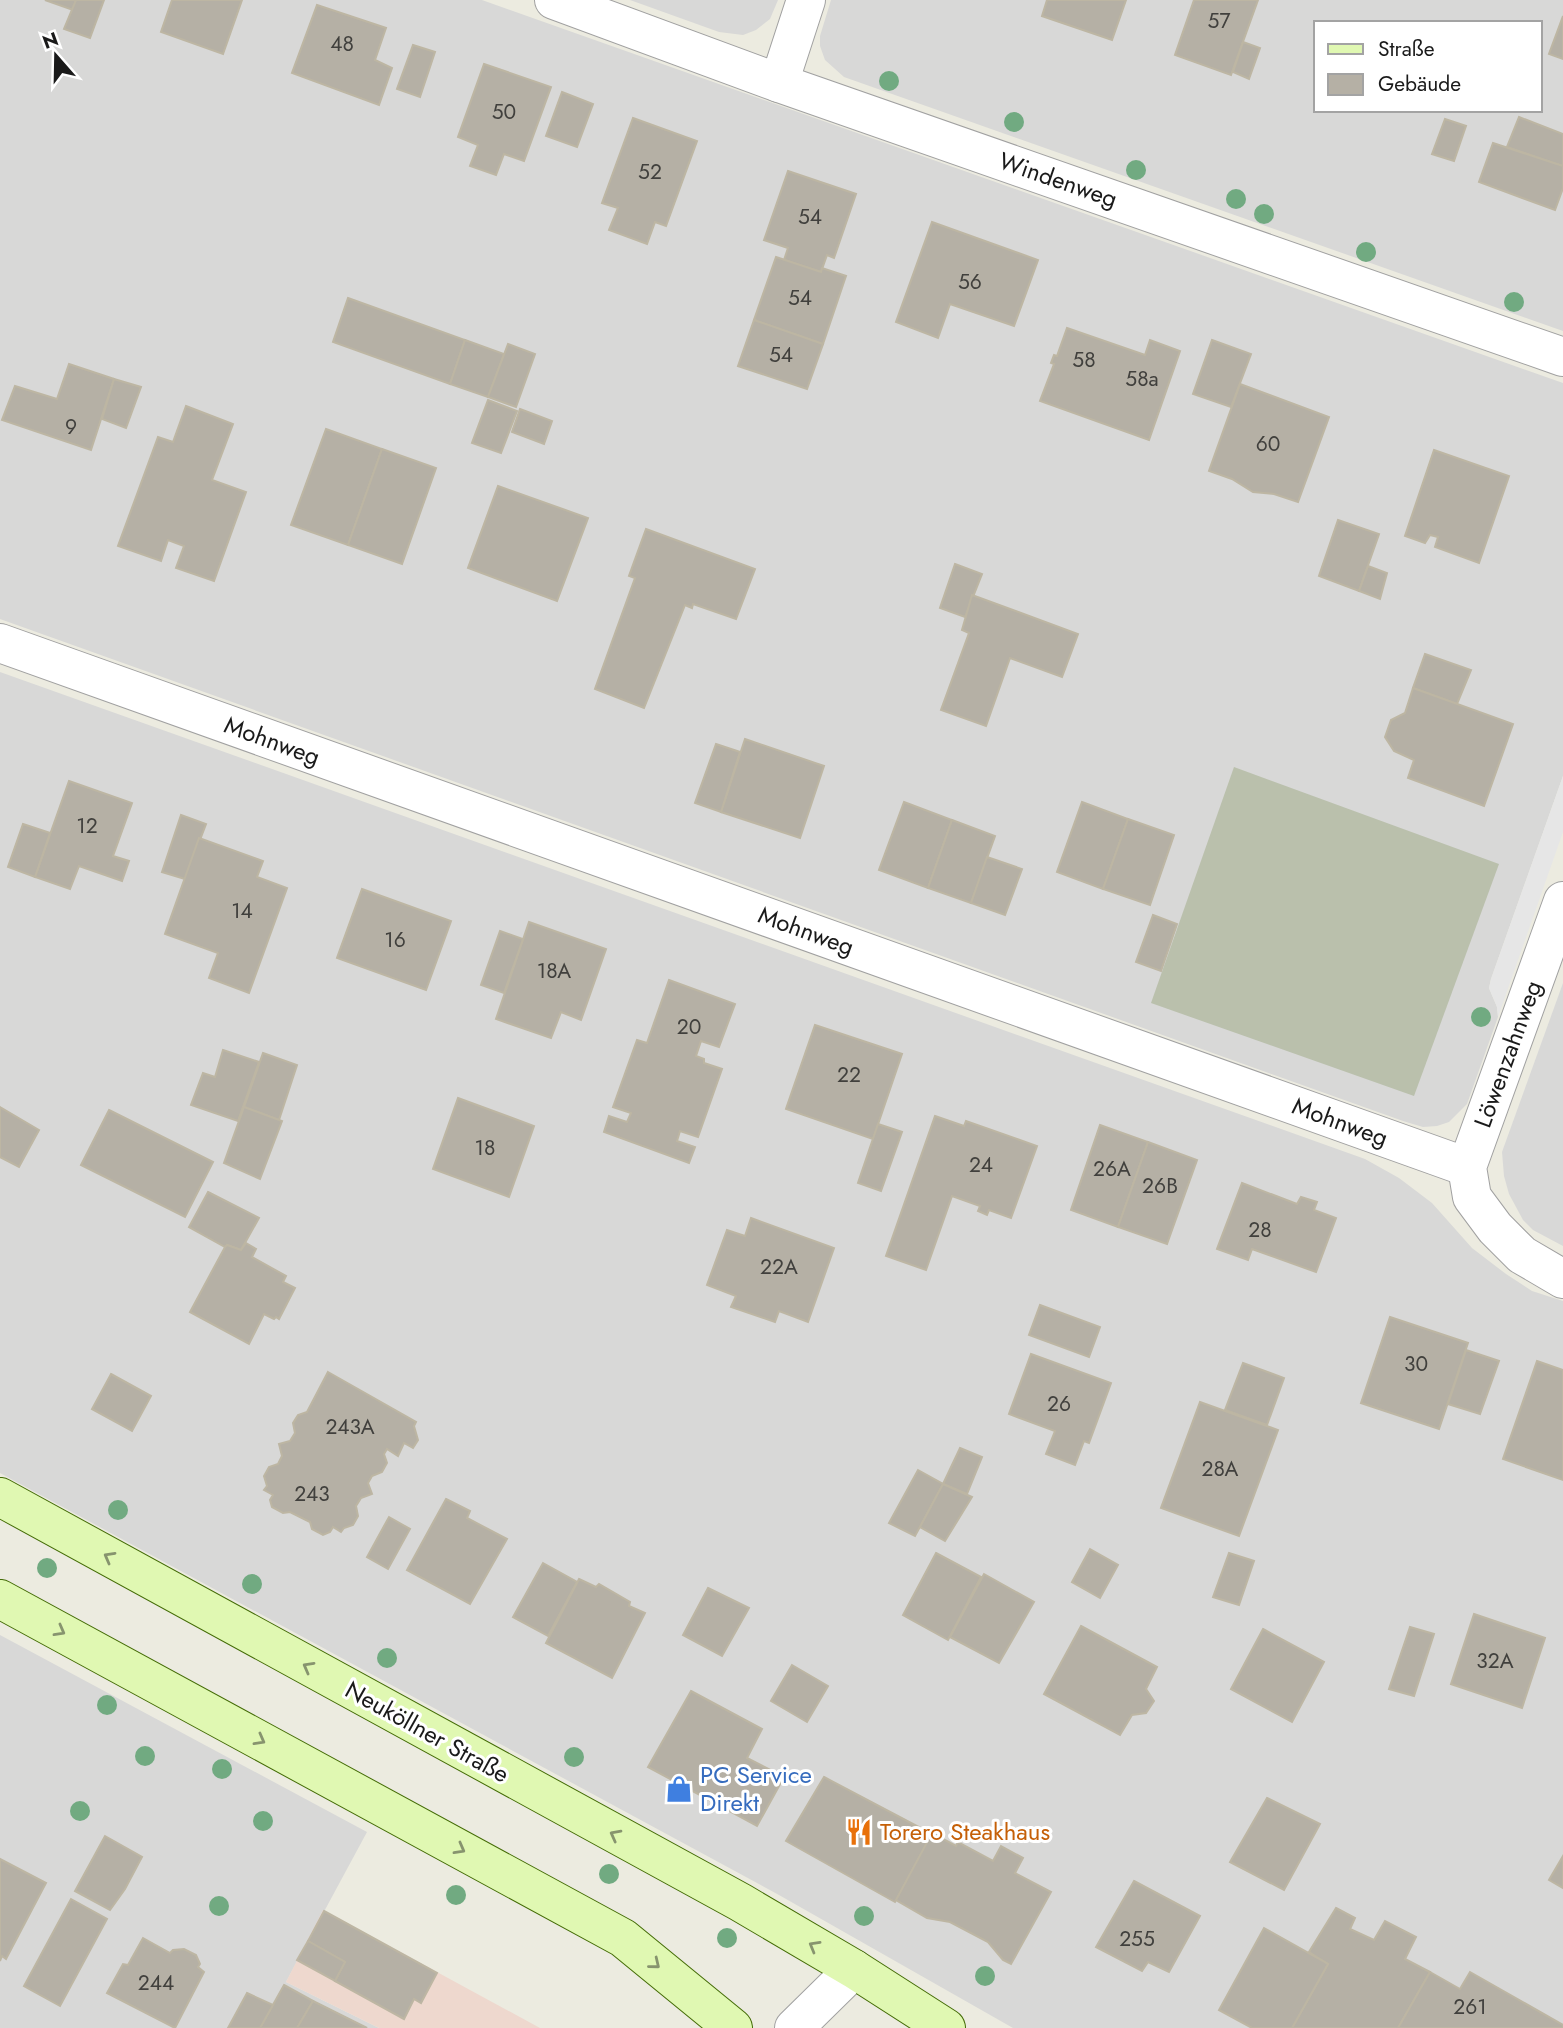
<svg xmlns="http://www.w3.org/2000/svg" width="1563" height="2028" font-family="Jost,sans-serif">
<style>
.residential{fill:#d8d8d7;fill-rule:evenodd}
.commercial{fill:#eed8ce}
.construction{fill:#bac0ac}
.parking{fill:#e6e6e6}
.building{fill:#b5b0a5;stroke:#bdb6a3;stroke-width:2}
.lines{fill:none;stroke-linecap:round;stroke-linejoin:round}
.street-casing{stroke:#a1a1a1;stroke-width:40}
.secondary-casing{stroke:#446c06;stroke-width:40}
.street{stroke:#fff;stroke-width:38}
.secondary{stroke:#e0f8b2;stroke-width:38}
.tree{fill:#71aa81}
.oneway{stroke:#87946e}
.labels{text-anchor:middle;stroke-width:6;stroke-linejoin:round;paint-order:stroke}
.number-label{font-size:21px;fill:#41403d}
.street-label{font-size:24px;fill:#1a1a1a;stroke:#fff}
.shop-label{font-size:24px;fill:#366cbe;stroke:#fff;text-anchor:start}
.food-label{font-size:24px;fill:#c56008;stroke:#fff;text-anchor:start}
</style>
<rect width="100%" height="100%" fill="#ecebe0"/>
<g class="residential">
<polygon points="0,0 482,0 1563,383 1563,776 1491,979 1489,988 1497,1007 1498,1017 1467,1104 1449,1122 1437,1126 1423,1127 1403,1121 0,619"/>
<polygon points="630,0 778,0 770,19 756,30 743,35 719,32"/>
<path d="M831,0H1563V331L844,77L825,60L820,46V36ZM1316,23H1540V110H1316Z"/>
<polygon points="0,672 1365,1159 1399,1178 1432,1203 1472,1248 1506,1274 1532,1291 1563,1301 1563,2028 1013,2028 779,1895 0,1473"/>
<polygon points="1563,983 1563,1246 1533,1230 1523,1220 1509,1194 1504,1176 1502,1152"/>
<polygon points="0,1635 367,1832 286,1982 379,2028 0,2028"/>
</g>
<polygon class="commercial" points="323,1910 540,2028 379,2028 286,1982"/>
<polygon class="construction" points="1234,767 1499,864 1414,1096 1151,1003"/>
<polygon class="parking" points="1563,776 1563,832 1498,1017 1497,1007 1489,988 1491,979"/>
<g class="building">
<polygon points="45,0 76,0 73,10"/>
<polygon points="76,0 104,0 90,38 64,29"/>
<polygon points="172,0 242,0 223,54 161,32"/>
<polygon points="1047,0 1126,0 1112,40 1042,16"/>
<polygon points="1194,0 1258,0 1231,75 1175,55"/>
<polygon points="317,5 386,28 375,60 392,68 379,105 292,73"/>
<polygon points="1563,16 1563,59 1549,54"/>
<polygon points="1243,42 1260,48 1249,79 1233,72"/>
<polygon points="413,45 435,52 420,97 397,89"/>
<polygon points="484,64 551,87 524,161 504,154 496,175 470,166 478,145 458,137"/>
<polygon points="562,92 593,104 577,147 546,136"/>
<polygon points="1519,117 1563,134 1563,166 1507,147"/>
<polygon points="633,118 697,141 666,226 655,222 647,244 609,230 618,208 602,203"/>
<polygon points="1445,119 1466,126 1454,161 1432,154"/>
<polygon points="1493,143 1563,166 1563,188 1555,210 1479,182"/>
<polygon points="788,171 856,194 834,258 827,255 821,272 784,260 788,248 764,240"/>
<polygon points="932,222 1038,260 1014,326 950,304 938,338 896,322"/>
<polygon points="776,257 821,272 822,268 846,276 823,344 754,320"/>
<polygon points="348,298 465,340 450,384 333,342"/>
<polygon points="754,320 823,344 807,389 738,366"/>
<polygon points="1067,328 1145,355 1150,340 1180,351 1149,440 1040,401 1054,364 1051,363 1054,355 1057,356"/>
<polygon points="465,340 504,354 488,397 450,384"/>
<polygon points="1212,340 1251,354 1231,407 1193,394"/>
<polygon points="508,344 535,354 516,407 488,397"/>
<polygon points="69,364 114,379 91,450 2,420 15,386 57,399"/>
<polygon points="114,379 141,387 126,428 102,419"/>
<polygon points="1240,384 1329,417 1298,502 1274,494 1253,492 1232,479 1209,471"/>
<polygon points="488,400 517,411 501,453 472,443"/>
<polygon points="186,406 233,424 212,480 246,492 214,581 176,568 184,546 168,540 161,561 118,546 158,437 173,442"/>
<polygon points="520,409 552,421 544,444 512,432"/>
<polygon points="326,429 382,449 348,545 291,525"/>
<polygon points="382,449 436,468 402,564 348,545"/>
<polygon points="1434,450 1509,476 1479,563 1435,547 1438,537 1430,535 1425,543 1405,536"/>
<polygon points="498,486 588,518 557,601 468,568"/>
<polygon points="1338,520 1379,534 1359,591 1319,576"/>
<polygon points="646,529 755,569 736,619 693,604 692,608 685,605 644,708 595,689 635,578 629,576"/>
<polygon points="955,564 982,574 965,617 940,608"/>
<polygon points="1368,566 1387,573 1380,599 1359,591"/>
<polygon points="972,595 1078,634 1062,677 1010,658 986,726 941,710 969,633 962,630"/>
<polygon points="1425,654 1471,670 1457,704 1413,688"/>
<polygon points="1413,688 1513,724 1484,806 1408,778 1414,760 1394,751 1385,737 1391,720 1405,713"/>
<polygon points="745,739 824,766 800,838 721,812"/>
<polygon points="716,744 740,752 721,812 695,803"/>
<polygon points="69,781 132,803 113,856 129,861 122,881 79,866 70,889 35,877"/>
<polygon points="904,802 952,820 928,888 879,870"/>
<polygon points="1082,802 1128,819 1103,889 1057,872"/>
<polygon points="181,815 206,824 185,879 162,872"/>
<polygon points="1128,819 1174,835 1150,905 1103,889"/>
<polygon points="952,820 995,836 971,903 928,888"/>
<polygon points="23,824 50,833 35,877 8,867"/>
<polygon points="199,838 263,861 257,877 287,888 249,993 209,978 218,953 165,934"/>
<polygon points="987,857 1022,869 1005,915 971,903"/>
<polygon points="362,889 451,921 426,990 337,958"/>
<polygon points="1153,915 1177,924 1161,971 1136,962"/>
<polygon points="529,922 606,949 581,1020 561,1012 551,1038 496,1019"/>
<polygon points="500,931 523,939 504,993 481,985"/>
<polygon points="669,980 735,1004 719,1047 701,1041 696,1056 704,1059 704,1063 722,1069 698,1137 680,1131 677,1141 695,1147 689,1163 604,1132 609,1116 627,1122 631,1113 613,1107 637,1040 647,1043"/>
<polygon points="815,1025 902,1054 873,1139 786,1109"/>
<polygon points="223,1050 259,1062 238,1121 191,1105 203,1073 215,1077"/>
<polygon points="263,1053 297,1065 279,1120 244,1107"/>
<polygon points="458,1098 534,1126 509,1197 433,1169"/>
<polygon points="0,1107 39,1130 19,1167 0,1157"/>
<polygon points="244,1107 282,1121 260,1179 224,1163"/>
<polygon points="109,1110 213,1162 185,1217 81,1165"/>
<polygon points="935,1116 964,1126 966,1121 1037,1146 1011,1218 989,1210 987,1215 978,1211 980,1206 952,1196 926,1270 886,1256"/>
<polygon points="878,1124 902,1132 881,1191 858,1183"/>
<polygon points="1100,1125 1148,1142 1118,1227 1071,1210"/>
<polygon points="1148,1142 1197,1160 1167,1244 1118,1227"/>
<polygon points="1242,1183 1297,1204 1301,1197 1317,1202 1314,1210 1336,1218 1316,1272 1252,1249 1248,1260 1217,1249"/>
<polygon points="208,1192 259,1218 241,1250 227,1245 225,1247 189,1227"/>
<polygon points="751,1218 834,1248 808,1322 779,1311 775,1322 731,1307 736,1296 707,1285 727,1230 745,1236"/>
<polygon points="246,1243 256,1249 252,1257 286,1276 283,1282 295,1288 279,1319 276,1317 274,1319 264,1314 249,1344 190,1312 225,1247 227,1245 241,1250"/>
<polygon points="1040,1305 1100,1327 1089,1357 1029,1335"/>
<polygon points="1390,1317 1468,1343 1439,1429 1361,1403"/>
<polygon points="1466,1350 1499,1361 1480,1414 1448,1404"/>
<polygon points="1031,1354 1111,1383 1089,1443 1084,1441 1075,1465 1046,1454 1055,1431 1009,1414"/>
<polygon points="1537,1361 1563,1370 1563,1480 1503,1459"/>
<polygon points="1243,1363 1284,1378 1267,1425 1225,1410"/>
<polygon points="328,1372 416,1422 414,1426 418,1440 413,1448 404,1443 398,1456 387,1449 384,1454 387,1463 382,1472 372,1476 368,1483 372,1494 361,1498 356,1506 358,1516 353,1525 344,1528 341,1532 333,1527 330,1532 323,1535 312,1529 310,1522 290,1512 283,1513 272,1507 270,1500 273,1495 264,1490 267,1486 264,1476 269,1467 278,1464 282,1456 279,1444 290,1441 295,1433 293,1423 298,1415 307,1412"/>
<polygon points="111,1374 151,1396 132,1431 92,1409"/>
<polygon points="1200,1402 1278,1430 1239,1536 1161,1508"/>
<polygon points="960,1448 982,1457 967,1494 943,1484"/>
<polygon points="918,1470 943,1484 915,1536 889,1523"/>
<polygon points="943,1484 972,1497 945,1541 920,1527"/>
<polygon points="446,1499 470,1511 467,1518 507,1539 470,1604 407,1570"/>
<polygon points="389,1517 410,1529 388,1569 367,1557"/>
<polygon points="1090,1549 1118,1565 1100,1598 1072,1582"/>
<polygon points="936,1553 981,1577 948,1640 903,1615"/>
<polygon points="1229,1553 1254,1561 1239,1605 1213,1597"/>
<polygon points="543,1563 577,1582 548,1636 513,1617"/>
<polygon points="984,1574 1034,1602 999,1663 950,1637"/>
<polygon points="579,1579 596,1587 599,1584 630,1602 629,1606 645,1613 612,1678 546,1643"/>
<polygon points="708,1588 749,1608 722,1656 683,1635"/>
<polygon points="1474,1614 1545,1638 1522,1708 1451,1684"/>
<polygon points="1081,1626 1157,1667 1146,1689 1154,1701 1146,1713 1132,1715 1120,1735 1044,1694"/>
<polygon points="1410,1627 1434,1634 1414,1696 1389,1689"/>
<polygon points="1263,1629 1324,1662 1292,1722 1231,1689"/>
<polygon points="792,1665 828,1686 807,1722 771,1701"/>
<polygon points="691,1691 762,1729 747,1758 784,1777 757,1826 648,1767"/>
<polygon points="824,1777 932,1834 895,1902 786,1841"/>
<polygon points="1267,1798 1320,1824 1284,1890 1230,1862"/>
<polygon points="932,1833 956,1846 958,1842 993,1861 1001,1846 1023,1858 1015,1873 1051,1892 1011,1964 1003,1960 988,1942 950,1922 927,1918 896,1900"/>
<polygon points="105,1836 142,1857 125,1889 110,1910 75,1891"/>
<polygon points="1563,1856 1563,1888 1549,1880"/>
<polygon points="0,1859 46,1883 6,1959 2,1956 0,1961"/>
<polygon points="1134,1881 1200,1916 1169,1972 1148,1962 1142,1971 1096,1947"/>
<polygon points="71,1899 107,1919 60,2006 24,1986"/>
<polygon points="1336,1908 1355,1918 1350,1929 1374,1940 1385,1921 1416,1937 1405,1959 1430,1972 1398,2028 1292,2028 1328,1964 1309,1952"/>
<polygon points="324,1911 437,1973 421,2003 414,1999 404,2019 335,1981 345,1962 308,1941"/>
<polygon points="1264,1928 1328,1964 1292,2028 1252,2028 1219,2010"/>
<polygon points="143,1938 170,1953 173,1950 184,1949 196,1955 200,1964 198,1967 204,1972 175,2028 107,1993 123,1964 128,1965"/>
<polygon points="308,1941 345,1962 335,1981 297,1960"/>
<polygon points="1430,1972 1460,1989 1470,1972 1563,2025 1563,2028 1398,2028"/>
<polygon points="284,1985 313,2001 297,2028 260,2028"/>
<polygon points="247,1993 273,2005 260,2028 228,2028"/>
<polygon points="313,2001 367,2028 297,2028"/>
</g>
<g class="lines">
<defs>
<g id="street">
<polyline points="554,0 779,83 1563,357"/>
<polyline points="779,83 806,0"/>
<polyline points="0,643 1467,1167"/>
<polyline points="1563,901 1467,1167 1472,1197 1495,1228 1522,1255 1563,1279"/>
<polyline points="794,2028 854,1969"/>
</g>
<g id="secondary">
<polyline points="0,1497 740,1902 854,1969 946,2028"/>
<polyline points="0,1599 623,1938 733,2028"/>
</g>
</defs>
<use href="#street" class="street-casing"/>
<use href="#secondary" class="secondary-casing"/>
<use href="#street" class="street"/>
<use href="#secondary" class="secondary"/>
</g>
<g class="tree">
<circle cx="889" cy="81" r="10"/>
<circle cx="1014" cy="122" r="10"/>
<circle cx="1136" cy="170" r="10"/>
<circle cx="1236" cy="199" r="10"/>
<circle cx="1264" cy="214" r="10"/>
<circle cx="1366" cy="252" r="10"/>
<circle cx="1514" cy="302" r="10"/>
<circle cx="1481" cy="1017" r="10"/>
<circle cx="118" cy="1510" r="10"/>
<circle cx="47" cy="1568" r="10"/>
<circle cx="252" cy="1584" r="10"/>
<circle cx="387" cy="1658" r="10"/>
<circle cx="107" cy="1705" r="10"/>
<circle cx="145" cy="1756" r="10"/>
<circle cx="574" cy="1757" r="10"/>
<circle cx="222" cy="1769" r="10"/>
<circle cx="80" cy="1811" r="10"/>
<circle cx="263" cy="1821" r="10"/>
<circle cx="609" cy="1874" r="10"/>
<circle cx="456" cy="1895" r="10"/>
<circle cx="219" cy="1906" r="10"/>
<circle cx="864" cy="1916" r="10"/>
<circle cx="727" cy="1938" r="10"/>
<circle cx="985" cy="1976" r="10"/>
</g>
<defs><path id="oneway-chevron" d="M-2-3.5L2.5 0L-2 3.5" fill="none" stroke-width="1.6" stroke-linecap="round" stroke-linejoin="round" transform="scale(1.75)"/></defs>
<g class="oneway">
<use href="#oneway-chevron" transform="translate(109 1557) rotate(-151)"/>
<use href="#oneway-chevron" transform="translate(60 1631) rotate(29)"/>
<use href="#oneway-chevron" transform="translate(308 1667) rotate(-151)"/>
<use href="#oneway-chevron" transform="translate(260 1740) rotate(29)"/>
<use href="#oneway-chevron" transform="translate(615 1835) rotate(-152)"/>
<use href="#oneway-chevron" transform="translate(460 1849) rotate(29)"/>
<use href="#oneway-chevron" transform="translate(814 1946) rotate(-150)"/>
<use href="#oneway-chevron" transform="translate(655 1964) rotate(39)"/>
</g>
<defs>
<symbol id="shop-bare" viewBox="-9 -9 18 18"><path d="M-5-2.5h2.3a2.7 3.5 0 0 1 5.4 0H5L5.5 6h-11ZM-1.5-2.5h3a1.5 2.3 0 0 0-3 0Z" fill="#3f7fe0" stroke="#fff" stroke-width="2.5" paint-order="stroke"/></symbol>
<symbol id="restaurant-bare" viewBox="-9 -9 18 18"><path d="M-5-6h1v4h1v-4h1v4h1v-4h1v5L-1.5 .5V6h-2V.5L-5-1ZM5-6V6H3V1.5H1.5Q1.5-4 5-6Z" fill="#e8710a" stroke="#fff" stroke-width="2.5" paint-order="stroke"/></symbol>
</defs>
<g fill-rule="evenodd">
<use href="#shop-bare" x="660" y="1770" width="38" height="38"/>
<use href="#restaurant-bare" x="840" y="1813" width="38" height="38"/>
</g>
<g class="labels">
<g class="number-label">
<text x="1219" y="28">57</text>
<text x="342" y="51">48</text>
<text x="504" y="119">50</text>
<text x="650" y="179">52</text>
<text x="810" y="224">54</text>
<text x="970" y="289">56</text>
<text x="800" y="305">54</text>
<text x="781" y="362">54</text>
<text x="1084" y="367">58</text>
<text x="1142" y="386">58a</text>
<text x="71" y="434">9</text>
<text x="1268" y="451">60</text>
<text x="87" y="833">12</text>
<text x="242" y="918">14</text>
<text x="395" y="947">16</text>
<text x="554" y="978">18A</text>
<text x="689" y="1034">20</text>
<text x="849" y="1082">22</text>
<text x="485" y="1155">18</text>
<text x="981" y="1172">24</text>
<text x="1112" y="1176">26A</text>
<text x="1160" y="1193">26B</text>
<text x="1260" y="1237">28</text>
<text x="779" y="1274">22A</text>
<text x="1416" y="1371">30</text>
<text x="1059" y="1411">26</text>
<text x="350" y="1434">243A</text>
<text x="1220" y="1476">28A</text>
<text x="312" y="1501">243</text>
<text x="1495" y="1668">32A</text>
<text x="1137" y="1946">255</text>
<text x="156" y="1990">244</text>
<text x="1470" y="2014">261</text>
</g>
<g class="street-label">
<text transform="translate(1058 180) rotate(19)" y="8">Windenweg</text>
<text transform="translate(272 741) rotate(20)" y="8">Mohnweg</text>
<text transform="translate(806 931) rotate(20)" y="8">Mohnweg</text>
<text transform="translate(1508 1054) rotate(-70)" y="8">Löwenzahnweg</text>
<text transform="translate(1340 1122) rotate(20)" y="8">Mohnweg</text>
<text transform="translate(427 1732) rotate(29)" y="8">Neuköllner Straße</text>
</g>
<g class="shop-label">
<text x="700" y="1783">PC Service<tspan x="700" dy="28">Direkt</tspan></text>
</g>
<g class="food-label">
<text x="880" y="1840">Torero Steakhaus</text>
</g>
</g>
<rect x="1314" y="21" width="228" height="91" fill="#ffffff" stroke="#a3a3a3" stroke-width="2"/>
<rect x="1328" y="44" width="35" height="10" fill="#e0f8b2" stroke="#a3a3a3" stroke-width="2"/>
<text x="1378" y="56" font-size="21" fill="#1a1a1a">Straße</text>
<rect x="1328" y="74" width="35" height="21" fill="#b5b0a5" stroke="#a3a3a3" stroke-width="2"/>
<text x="1378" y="91" font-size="21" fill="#1a1a1a">Gebäude</text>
<g transform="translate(56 56) rotate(340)" stroke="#ffffff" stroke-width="5" paint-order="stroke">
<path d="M0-5L12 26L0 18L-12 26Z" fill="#1a1a1a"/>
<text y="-10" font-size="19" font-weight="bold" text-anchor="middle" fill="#1a1a1a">N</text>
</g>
</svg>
